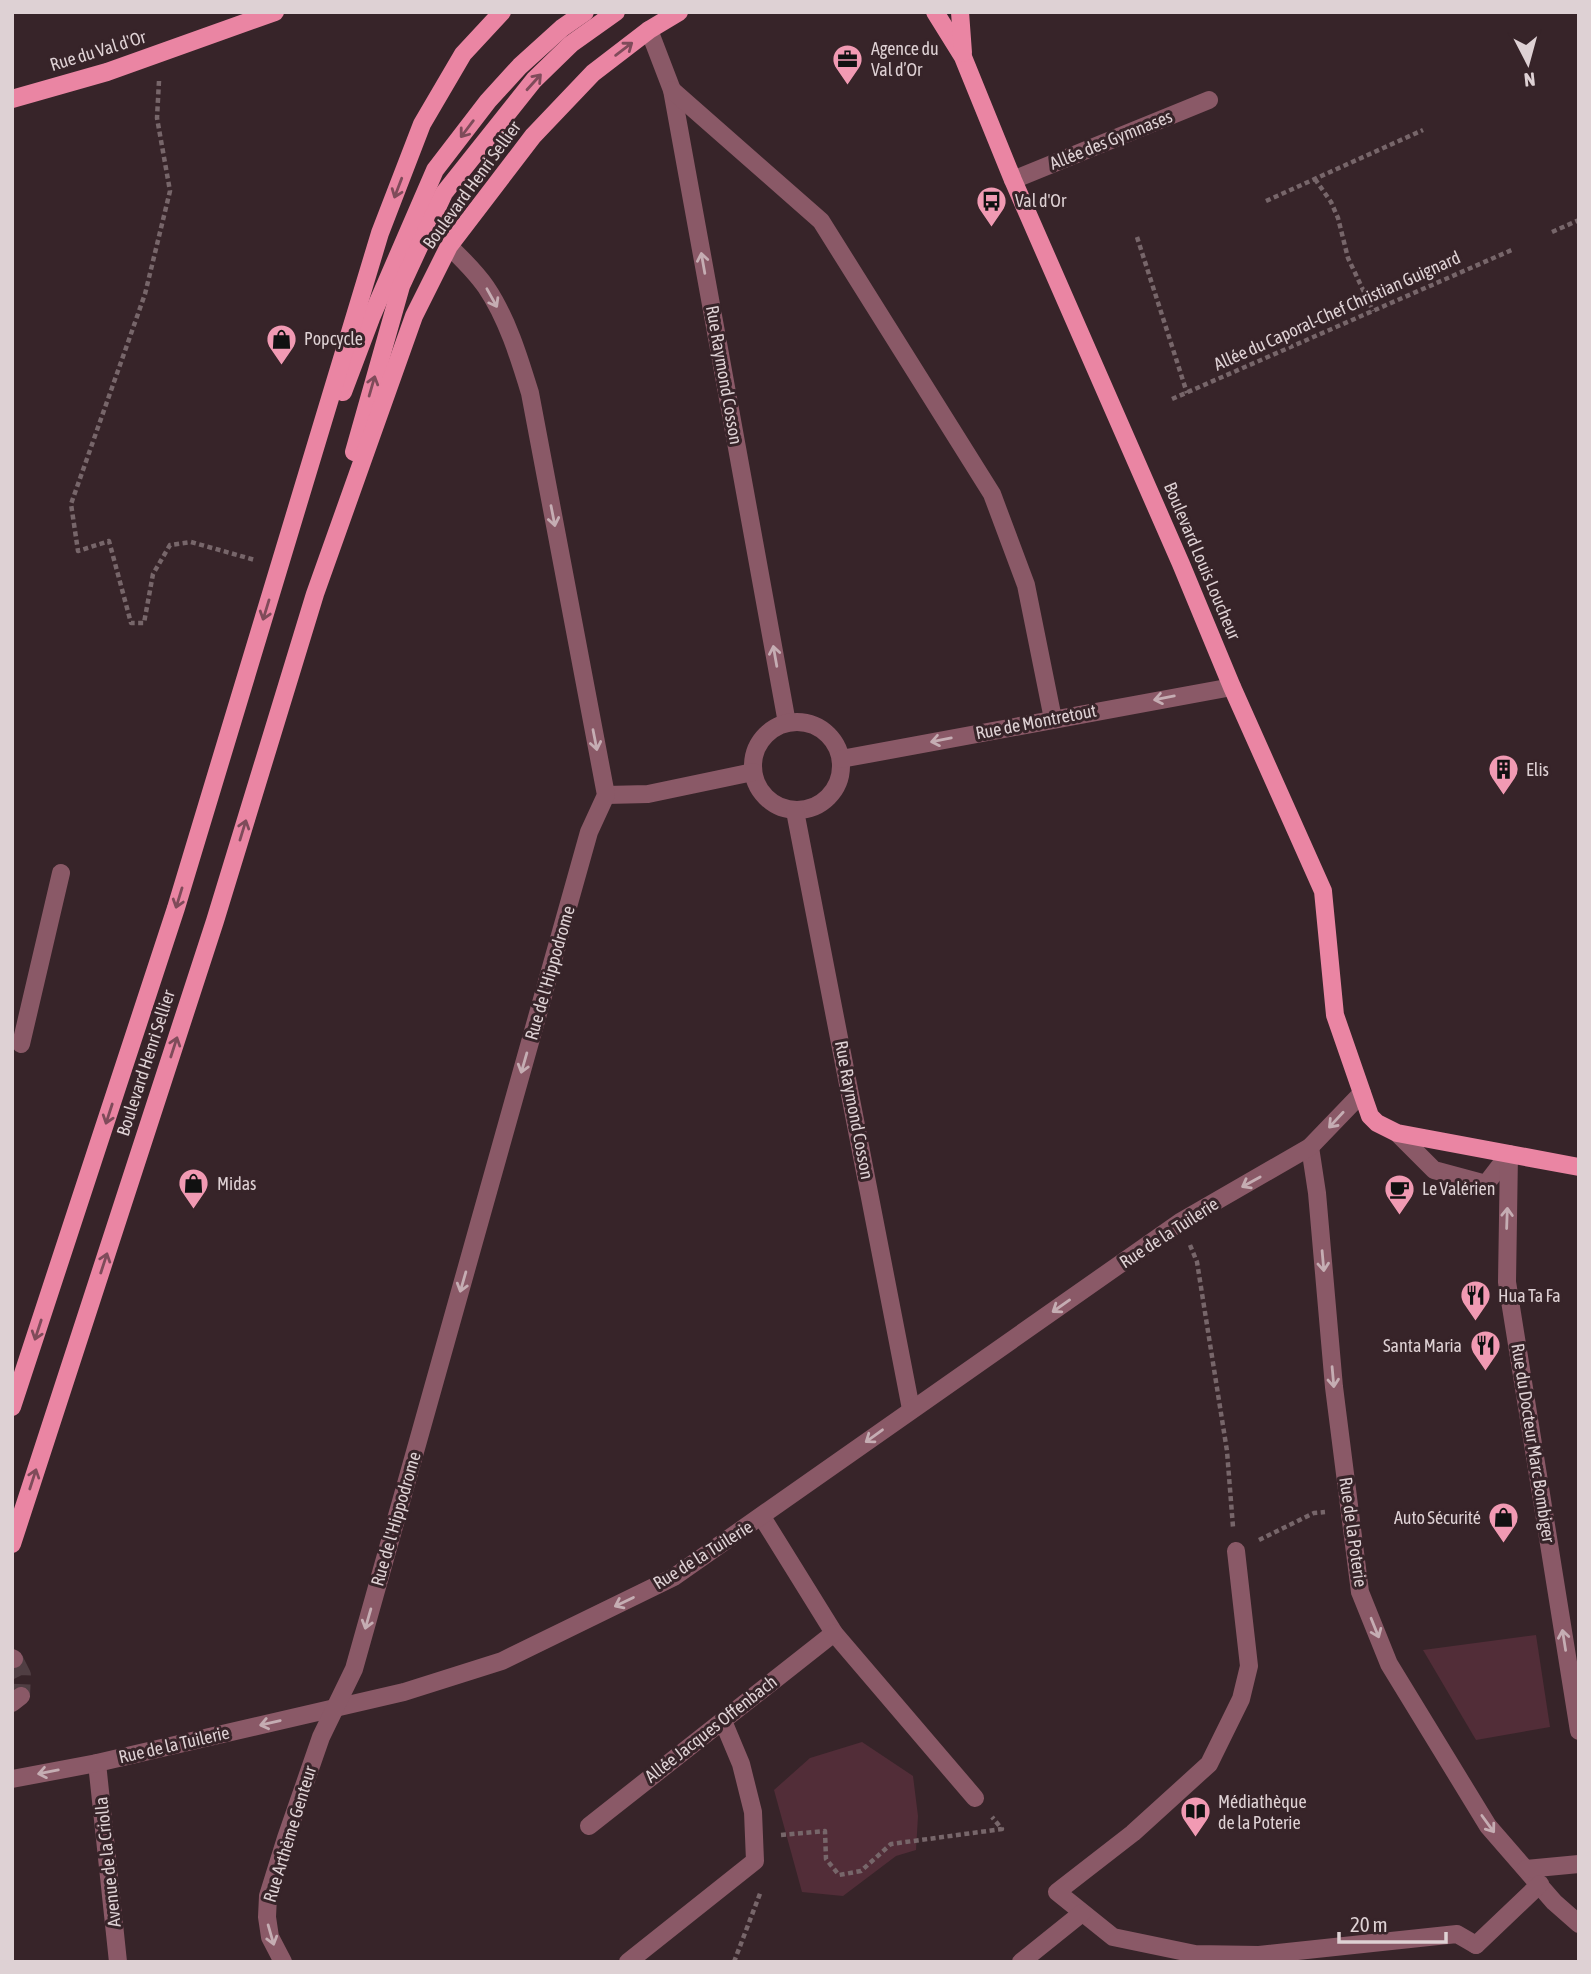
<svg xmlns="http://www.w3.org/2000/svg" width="1591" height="1974" font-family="'Asap Condensed',sans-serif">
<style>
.green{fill:#522d38}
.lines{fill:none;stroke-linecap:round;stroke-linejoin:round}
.minor-tunnel{stroke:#503e43;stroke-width:18;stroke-dasharray:18 9;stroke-linecap:butt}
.path{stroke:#77666a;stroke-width:4.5;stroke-dasharray:5 3.5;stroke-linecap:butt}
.minor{stroke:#8a5967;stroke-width:18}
.major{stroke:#ea85a3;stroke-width:18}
.oneway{stroke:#7f4b5a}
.oneway2{stroke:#c5adb3}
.labels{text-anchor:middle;stroke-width:6;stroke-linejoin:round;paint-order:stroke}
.poi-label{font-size:18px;fill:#ded1d4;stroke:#372429;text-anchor:start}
.street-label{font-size:18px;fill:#ded1d4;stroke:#372429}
</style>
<rect width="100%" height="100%" fill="#372429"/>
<g class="green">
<polygon points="1536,1635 1550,1727 1476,1740 1423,1650"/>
<polygon points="862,1742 913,1776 918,1816 916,1850 896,1856 843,1896 802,1892 774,1790 810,1758"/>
</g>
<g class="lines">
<polyline class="minor-tunnel" points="14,1659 22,1675 21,1696"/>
<g class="path">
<polyline points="159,81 157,118 170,191 145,294 71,504 78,551 109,541 131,623 144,623 153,574 170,545 191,542 255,560"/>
<polyline points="1315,179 1331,202 1338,218 1348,258 1373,311"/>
<polyline points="1266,201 1423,130"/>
<polyline points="1552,232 1579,220"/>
<polyline points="1137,237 1187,393"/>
<polyline points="1172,399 1514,249"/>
<polyline points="1190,1245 1197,1262 1227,1451 1233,1527"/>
<polyline points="1259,1540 1314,1513 1325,1512"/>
<polyline points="781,1835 825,1831 826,1859 839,1875 861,1871 891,1844 1002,1829 992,1817"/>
<polyline points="734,1962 761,1891"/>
</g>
<g class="minor">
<polyline points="649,30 672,90 787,723"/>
<polyline points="672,90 821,221 992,494 1026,585 1053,719"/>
<polyline points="1013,180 1209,100"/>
<circle cx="797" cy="766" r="44"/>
<polyline points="841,759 1232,687"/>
<polyline points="606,795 648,794 753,772"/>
<polyline points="795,811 911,1409"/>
<polyline points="21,1044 61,873"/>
<polyline points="1397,1133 1434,1170 1486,1184 1509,1154"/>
<polyline points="1310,1147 1317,1193 1334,1387 1360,1592 1389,1664 1488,1826 1554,1902 1579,1924"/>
<polyline points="1509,1154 1507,1282 1579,1731"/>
<polyline points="762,1517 834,1633 975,1798"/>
<polyline points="1236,1551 1249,1666 1241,1699 1209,1764 1133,1833 1057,1892 1113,1937 1195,1954 1259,1955 1457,1934 1476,1945"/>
<polyline points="12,1658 14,1659"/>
<polyline points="12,1703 21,1696"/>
<polyline points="97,1763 118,1962"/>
<polyline points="12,1779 97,1763 404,1692 502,1661 674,1577 1180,1222 1310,1147 1362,1093"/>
<polyline points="589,1826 834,1633"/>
<polyline points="1526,1869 1579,1864"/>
<polyline points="1476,1945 1540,1884"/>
<path d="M283,1962L270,1937L267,1917L268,1896L286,1838L321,1737L354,1669L589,832L606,795L530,393C519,357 507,318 486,287C475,271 462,259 449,246"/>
<polyline points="628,1962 755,1861 753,1812 741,1764 723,1721"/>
<polyline points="1021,1962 1082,1913"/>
</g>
<g class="major">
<polyline points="935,12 963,57 1013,180 1181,564 1232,687 1323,891 1335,1015 1370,1116 1377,1123 1397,1133 1579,1167"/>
<polyline points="960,12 963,53"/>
<polyline points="12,99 107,72 275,12"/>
<polyline points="343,392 371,318 435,170 488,101 520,66 562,28 585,12"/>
<polyline points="354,452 401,286 444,193 534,80 571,44 616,12"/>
<polyline points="12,1407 176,908 380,233 422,124 463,54 502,12"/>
<polyline points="12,1544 215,921 315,594 414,316 449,246 533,136 593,73 649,30 679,12"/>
</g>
</g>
<defs><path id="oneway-shaft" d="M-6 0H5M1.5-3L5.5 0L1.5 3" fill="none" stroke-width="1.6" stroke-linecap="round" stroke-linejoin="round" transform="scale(1.75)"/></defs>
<g class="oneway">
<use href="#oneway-shaft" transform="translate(624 49) rotate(-37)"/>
<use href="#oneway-shaft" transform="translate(534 82) rotate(-48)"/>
<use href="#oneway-shaft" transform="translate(467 129) rotate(127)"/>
<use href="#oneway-shaft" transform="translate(398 188) rotate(111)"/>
<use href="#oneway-shaft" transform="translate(372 386) rotate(-74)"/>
<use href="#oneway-shaft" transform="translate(266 610) rotate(107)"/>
<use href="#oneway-shaft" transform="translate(243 830) rotate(-73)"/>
<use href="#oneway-shaft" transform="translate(179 898) rotate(107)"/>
<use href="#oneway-shaft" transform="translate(174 1047) rotate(-72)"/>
<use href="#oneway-shaft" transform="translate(109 1114) rotate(108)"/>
<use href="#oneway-shaft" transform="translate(104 1263) rotate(-72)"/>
<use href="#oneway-shaft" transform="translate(38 1330) rotate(108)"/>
<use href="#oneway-shaft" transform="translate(33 1479) rotate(-72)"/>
</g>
<g class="oneway2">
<use href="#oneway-shaft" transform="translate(703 263) rotate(-100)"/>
<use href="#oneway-shaft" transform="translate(492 298) rotate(61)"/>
<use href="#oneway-shaft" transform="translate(553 516) rotate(79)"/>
<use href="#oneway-shaft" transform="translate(775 656) rotate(-100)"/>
<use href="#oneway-shaft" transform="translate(1164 698) rotate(169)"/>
<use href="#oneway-shaft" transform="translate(595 740) rotate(79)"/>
<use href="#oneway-shaft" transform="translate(941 740) rotate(169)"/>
<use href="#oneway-shaft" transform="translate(524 1063) rotate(106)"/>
<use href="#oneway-shaft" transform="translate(1336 1120) rotate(133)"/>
<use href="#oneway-shaft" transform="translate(1251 1182) rotate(151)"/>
<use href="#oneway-shaft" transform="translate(1507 1218) rotate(-88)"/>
<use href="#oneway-shaft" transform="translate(1323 1261) rotate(85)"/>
<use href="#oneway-shaft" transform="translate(463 1282) rotate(106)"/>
<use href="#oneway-shaft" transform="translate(1061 1306) rotate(145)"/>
<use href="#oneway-shaft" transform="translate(1333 1377) rotate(85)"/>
<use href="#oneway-shaft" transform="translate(874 1436) rotate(144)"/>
<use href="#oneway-shaft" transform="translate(624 1602) rotate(154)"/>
<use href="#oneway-shaft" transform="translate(368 1619) rotate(106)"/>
<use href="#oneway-shaft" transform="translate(1375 1628) rotate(68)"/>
<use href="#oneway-shaft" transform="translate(1564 1640) rotate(-99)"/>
<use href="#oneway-shaft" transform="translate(270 1723) rotate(167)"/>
<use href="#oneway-shaft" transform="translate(48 1772) rotate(169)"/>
<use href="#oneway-shaft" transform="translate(1488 1824) rotate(54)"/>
<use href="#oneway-shaft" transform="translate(271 1935) rotate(74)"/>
</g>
<defs>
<symbol id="office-pin" viewBox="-11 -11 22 30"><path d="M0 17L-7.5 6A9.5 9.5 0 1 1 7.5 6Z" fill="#f19ab3" stroke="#372429"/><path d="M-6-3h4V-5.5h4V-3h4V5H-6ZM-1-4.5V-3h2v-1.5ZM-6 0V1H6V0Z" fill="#111"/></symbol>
<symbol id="bus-pin" viewBox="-11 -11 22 30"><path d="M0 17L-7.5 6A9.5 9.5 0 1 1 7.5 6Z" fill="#f19ab3" stroke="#372429"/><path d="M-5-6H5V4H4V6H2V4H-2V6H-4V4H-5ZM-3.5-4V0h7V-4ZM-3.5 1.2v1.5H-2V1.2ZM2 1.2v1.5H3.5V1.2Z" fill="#111"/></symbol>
<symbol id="shop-pin" viewBox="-11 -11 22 30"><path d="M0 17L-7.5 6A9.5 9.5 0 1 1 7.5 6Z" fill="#f19ab3" stroke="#372429"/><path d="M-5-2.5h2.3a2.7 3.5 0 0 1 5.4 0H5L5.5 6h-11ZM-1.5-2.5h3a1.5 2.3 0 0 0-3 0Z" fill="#111"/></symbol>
<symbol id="building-pin" viewBox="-11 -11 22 30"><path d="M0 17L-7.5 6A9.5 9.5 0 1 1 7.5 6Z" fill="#f19ab3" stroke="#372429"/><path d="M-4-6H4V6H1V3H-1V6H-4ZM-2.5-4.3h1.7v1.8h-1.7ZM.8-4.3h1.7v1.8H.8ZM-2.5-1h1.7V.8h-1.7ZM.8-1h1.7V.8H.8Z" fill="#111"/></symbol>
<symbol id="cafe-pin" viewBox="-11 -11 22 30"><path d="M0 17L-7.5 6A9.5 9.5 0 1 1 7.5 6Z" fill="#f19ab3" stroke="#372429"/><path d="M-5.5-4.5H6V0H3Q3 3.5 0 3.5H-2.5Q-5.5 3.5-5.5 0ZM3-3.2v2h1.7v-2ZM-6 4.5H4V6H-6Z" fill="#111"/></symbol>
<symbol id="restaurant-pin" viewBox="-11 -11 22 30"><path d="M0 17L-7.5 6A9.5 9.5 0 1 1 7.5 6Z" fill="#f19ab3" stroke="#372429"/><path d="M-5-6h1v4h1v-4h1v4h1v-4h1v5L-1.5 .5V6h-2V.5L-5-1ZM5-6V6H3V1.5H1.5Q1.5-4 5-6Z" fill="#111"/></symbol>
<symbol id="library-pin" viewBox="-11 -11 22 30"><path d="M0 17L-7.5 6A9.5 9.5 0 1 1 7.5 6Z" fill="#f19ab3" stroke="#372429"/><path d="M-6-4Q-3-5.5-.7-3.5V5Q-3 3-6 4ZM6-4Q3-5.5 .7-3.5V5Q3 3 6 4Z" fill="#111"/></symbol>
</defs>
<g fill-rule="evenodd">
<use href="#office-pin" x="830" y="42" width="35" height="47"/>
<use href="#bus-pin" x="974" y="184" width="35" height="47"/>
<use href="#shop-pin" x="264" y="322" width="35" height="47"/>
<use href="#building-pin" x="1486" y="752" width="35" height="47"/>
<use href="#shop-pin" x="176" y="1166" width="35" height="47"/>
<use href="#cafe-pin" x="1382" y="1172" width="35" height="47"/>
<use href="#restaurant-pin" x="1458" y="1278" width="35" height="47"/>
<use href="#restaurant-pin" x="1468" y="1328" width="35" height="47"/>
<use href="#shop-pin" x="1486" y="1500" width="35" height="47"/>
<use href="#library-pin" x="1178" y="1794" width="35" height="47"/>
</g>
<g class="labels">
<g class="poi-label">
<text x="871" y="55">Agence du<tspan x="871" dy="21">Val d’Or</tspan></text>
<text x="1015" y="207">Val d'Or</text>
<text x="304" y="345">Popcycle</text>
<text x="1526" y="776">Elis</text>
<text x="217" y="1190">Midas</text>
<text x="1422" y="1195">Le Valérien</text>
<text x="1498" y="1302">Hua Ta Fa</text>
<text x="1462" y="1352" text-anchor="end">Santa Maria</text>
<text x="1481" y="1524" text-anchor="end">Auto Sécurité</text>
<text x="1218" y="1808">Médiathèque<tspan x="1218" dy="21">de la Poterie</tspan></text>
</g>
<g class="street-label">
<text transform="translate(98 51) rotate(-17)" y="6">Rue du Val d'Or</text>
<text transform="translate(1111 140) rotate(-22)" y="6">Allée des Gymnases</text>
<text transform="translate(472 185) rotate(-54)" y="6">Boulevard Henri Sellier</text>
<text transform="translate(1337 311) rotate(-24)" y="6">Allée du Caporal-Chef Christian Guignard</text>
<text transform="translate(724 375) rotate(80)" y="6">Rue Raymond Cosson</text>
<text transform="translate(1202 561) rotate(67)" y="6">Boulevard Louis Loucheur</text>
<text transform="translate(1036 722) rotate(-11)" y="6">Rue de Montretout</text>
<text transform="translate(550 973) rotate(-74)" y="6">Rue de l'Hippodrome</text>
<text transform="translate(146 1063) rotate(-72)" y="6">Boulevard Henri Sellier</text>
<text transform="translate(854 1110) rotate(79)" y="6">Rue Raymond Cosson</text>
<text transform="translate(1169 1233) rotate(-33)" y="6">Rue de la Tuilerie</text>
<text transform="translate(1533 1443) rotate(81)" y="6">Rue du Docteur Marc Bombiger</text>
<text transform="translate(396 1519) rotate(-74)" y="6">Rue de l'Hippodrome</text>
<text transform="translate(1353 1532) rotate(82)" y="6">Rue de la Poterie</text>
<text transform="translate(703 1555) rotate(-32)" y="6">Rue de la Tuilerie</text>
<text transform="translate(711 1729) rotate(-38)" y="6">Allée Jacques Offenbach</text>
<text transform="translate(174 1745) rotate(-13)" y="6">Rue de la Tuilerie</text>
<text transform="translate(290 1834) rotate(-73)" y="6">Rue Arthème Genteur</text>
<text transform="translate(108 1862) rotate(-96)" y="6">Avenue de la Criolla</text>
</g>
</g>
<rect width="1591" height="1974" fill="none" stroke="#ded1d4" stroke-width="28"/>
<g transform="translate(1528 63) rotate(174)" stroke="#372429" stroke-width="5" paint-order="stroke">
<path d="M0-5L12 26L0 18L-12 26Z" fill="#ded1d4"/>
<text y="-10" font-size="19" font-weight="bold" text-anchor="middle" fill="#ded1d4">N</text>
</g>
<path d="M1339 1932v10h107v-10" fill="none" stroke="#ded1d4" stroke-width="3.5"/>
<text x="1350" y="1932" font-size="21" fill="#ded1d4" stroke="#372429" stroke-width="5" paint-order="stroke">20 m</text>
</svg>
